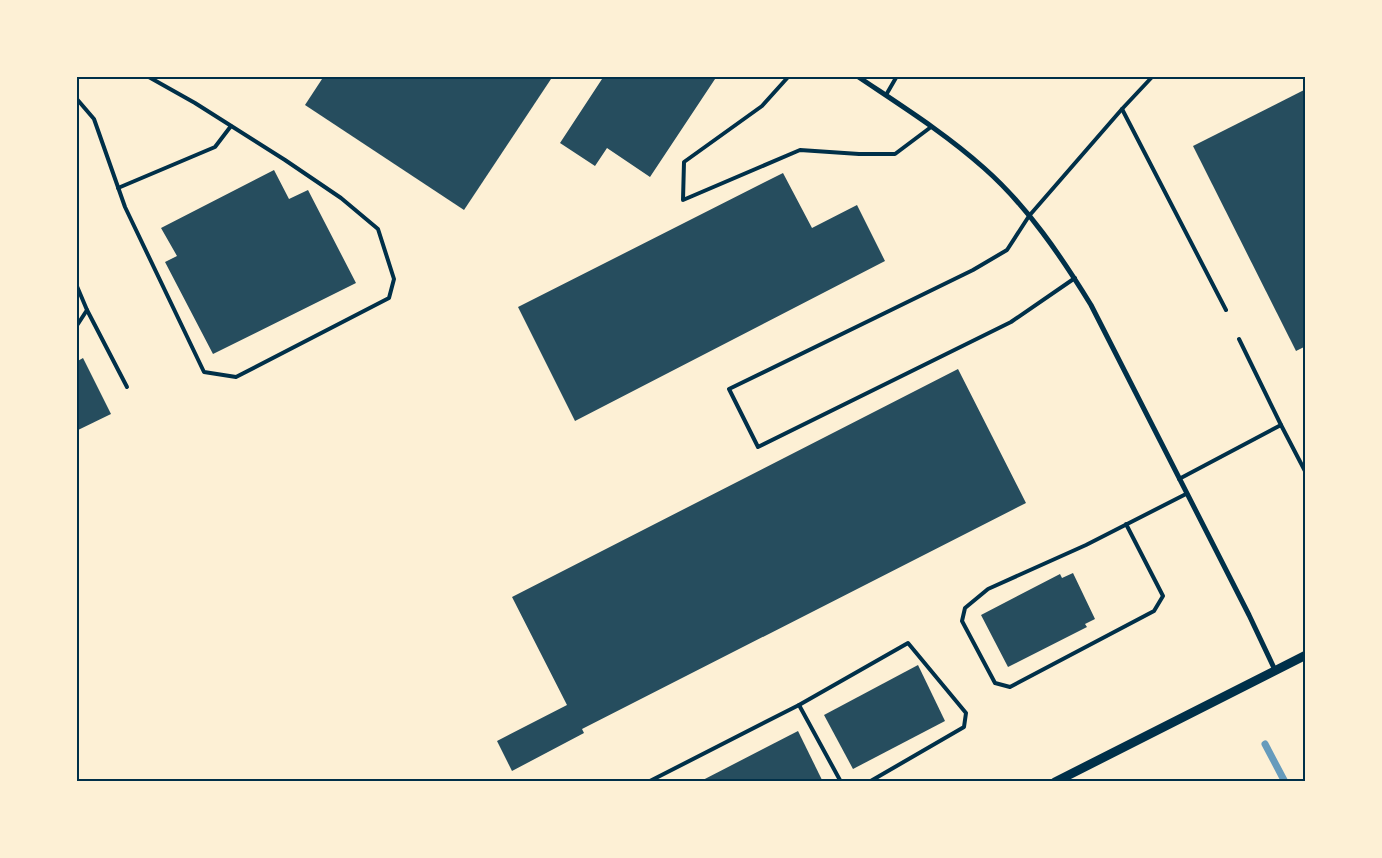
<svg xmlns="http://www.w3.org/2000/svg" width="1382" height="858" font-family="Jost,sans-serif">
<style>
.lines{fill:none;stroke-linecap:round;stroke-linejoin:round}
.stream{stroke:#669bbc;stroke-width:7}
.building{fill:#264d5e}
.service{stroke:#003049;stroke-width:4}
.minor{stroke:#003049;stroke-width:5}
.tertiary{stroke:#003049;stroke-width:9}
.neatline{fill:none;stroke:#003049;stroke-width:2}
</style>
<rect width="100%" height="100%" fill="#fdf0d5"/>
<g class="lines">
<polyline class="stream" points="1265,744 1285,782"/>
</g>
<g class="building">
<polygon points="324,76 553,76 464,210 305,105"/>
<polygon points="604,76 717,76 650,177 607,148 595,166 560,143"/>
<polygon points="1306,89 1306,346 1296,351 1193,146"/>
<polygon points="274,170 289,199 308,190 356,283 213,354 165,262 177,256 161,228"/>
<polygon points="783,173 812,228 857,205 885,261 575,421 518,307"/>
<polygon points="83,358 111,414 76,431 76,362"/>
<polygon points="958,369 1026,503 582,729 584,733 512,771 497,741 567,705 512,597"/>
<polygon points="1073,573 1095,619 1085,624 1087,627 1008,667 981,615 1060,574 1062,578"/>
<polygon points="918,665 945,721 853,769 824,715"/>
<polygon points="798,731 823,782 699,782"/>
</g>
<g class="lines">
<g class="service">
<polyline points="789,76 762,106 684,162 683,200 800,150 859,154 895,154 931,127"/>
<polyline points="886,95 897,76"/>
<polyline points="76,98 94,119 125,207 204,372 236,377 389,298 394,279 378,229 341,198 285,160 195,103 147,76"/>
<polyline points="1122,109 1226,310"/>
<polyline points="118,188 215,147 231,126"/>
<polyline points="1075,278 1011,322 758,447 729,389 973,270 1007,250 1029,216 1122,109 1153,76"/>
<polyline points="76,284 87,310 76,327"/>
<polyline points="87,310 127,387"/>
<polyline points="1281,425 1306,473"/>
<polyline points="1179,479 1281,425 1239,339"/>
<polyline points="1126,524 1163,596 1154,611 1010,687 995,683 962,621 965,608 988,589 1086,545 1186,494"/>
<polyline points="799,705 908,643 966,713 964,727 869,782"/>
<polyline points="648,782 799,705 841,782"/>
</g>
<path class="minor" d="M857,76C900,105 945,133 984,168C1027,206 1061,256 1091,305L1249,615L1275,670"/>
<polyline class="tertiary" points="1055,782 1306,655"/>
</g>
<rect width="1382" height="858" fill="none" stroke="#fdf0d5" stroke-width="155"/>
<rect x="78" y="78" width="1226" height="702" class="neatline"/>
</svg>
